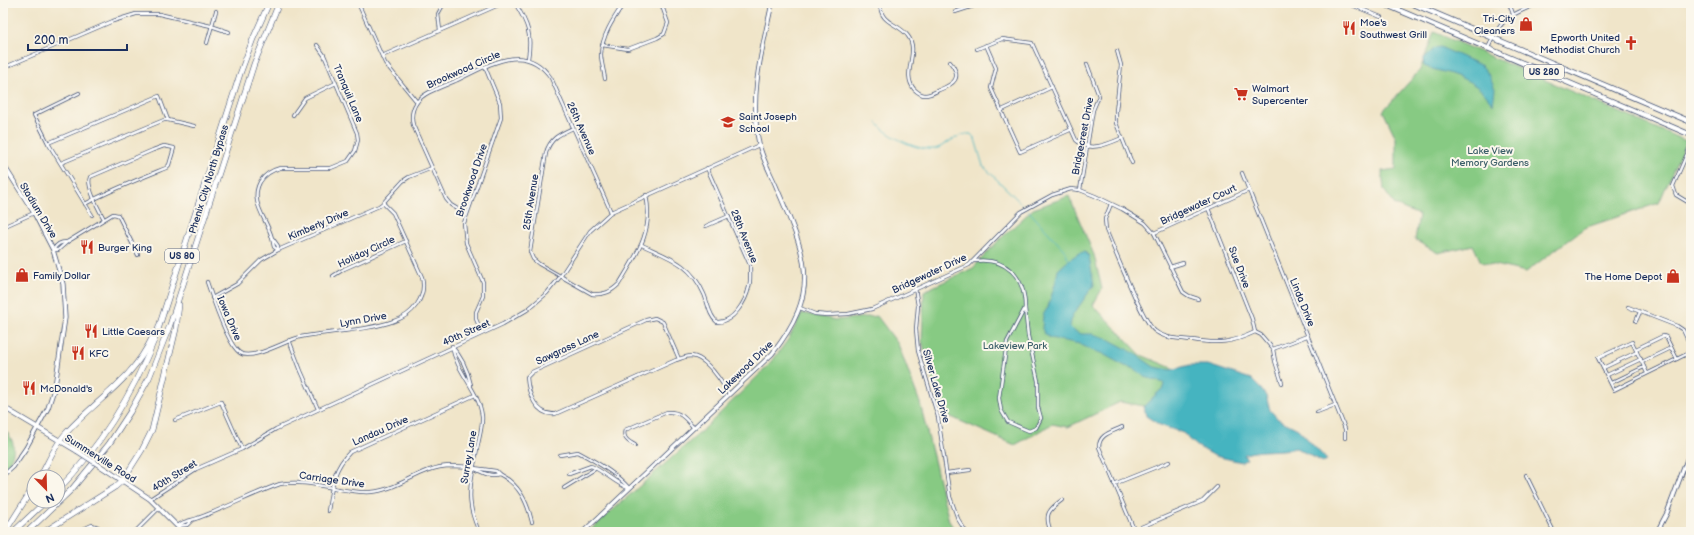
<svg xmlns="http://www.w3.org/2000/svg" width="1694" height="535" font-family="'Balsamiq Sans',sans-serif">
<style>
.green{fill:#87ca83;stroke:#517c70}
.water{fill:#45b4c0;stroke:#30728f}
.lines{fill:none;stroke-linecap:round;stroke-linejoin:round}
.stream{stroke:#45b4c0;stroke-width:1}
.minor-casing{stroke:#3b4a6e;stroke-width:4}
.tertiary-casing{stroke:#3b4a6e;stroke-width:5}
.secondary-casing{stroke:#3b4a6e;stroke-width:5.5}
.trunk-casing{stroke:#3b4a6e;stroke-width:6}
.motorway-casing{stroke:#3b4a6e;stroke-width:6}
.minor{stroke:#fff;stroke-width:2.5}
.tertiary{stroke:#fff;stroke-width:3.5}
.secondary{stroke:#fff;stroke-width:4}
.trunk{stroke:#fff;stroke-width:4.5}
.motorway{stroke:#fff;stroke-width:5}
.secondary-bridge-casing{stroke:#3b4a6e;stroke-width:5.5;stroke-linecap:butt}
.secondary-bridge{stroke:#fff;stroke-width:4}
.labels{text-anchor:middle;stroke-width:4;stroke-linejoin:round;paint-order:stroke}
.shield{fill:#fbf7ec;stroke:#5e6b89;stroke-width:1}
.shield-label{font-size:9px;font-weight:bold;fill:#1b2f5e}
.poi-label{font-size:10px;fill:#1b2f5e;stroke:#fbf7ec;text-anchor:start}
.street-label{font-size:10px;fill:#1b2f5e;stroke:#fbf7ec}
.park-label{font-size:10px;fill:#3b5e69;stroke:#fbf7ec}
</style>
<rect width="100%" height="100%" fill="#fbf7ec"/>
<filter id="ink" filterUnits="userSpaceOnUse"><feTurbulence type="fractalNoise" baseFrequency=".025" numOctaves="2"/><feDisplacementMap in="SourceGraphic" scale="8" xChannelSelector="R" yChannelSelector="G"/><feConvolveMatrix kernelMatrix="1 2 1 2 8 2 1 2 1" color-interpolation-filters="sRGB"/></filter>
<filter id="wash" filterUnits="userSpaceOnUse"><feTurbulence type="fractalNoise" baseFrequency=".012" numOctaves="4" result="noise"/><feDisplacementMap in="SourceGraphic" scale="16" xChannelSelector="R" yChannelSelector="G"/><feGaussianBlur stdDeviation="0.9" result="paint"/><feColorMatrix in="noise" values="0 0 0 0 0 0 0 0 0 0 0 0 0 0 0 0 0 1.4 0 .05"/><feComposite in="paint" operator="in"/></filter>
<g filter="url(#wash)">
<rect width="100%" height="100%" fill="#f0e5c9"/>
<g class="green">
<polygon points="1434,32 1686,141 1659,203 1584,228 1526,272 1481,262 1473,245 1438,253 1415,240 1419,215 1395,205 1384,190 1382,171 1396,169 1396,138 1383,111 1420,70"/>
<polygon points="1069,196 1094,255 1102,289 1093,305 1141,355 1172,368 1163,388 1144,406 1120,402 1068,427 1052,424 1015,445 942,413 922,341 924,291 973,268 999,240 1033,209"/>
<polygon points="802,313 836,320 877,316 898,344 920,403 949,521 956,532 588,532 704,429 770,364 789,338"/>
<path d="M3,429C18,441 16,457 3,470Z"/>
</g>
<g class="water">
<path d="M1440,47L1482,66L1487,72L1495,89L1493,105C1483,88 1469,80 1451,74C1442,71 1433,70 1424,66L1423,59L1435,48Z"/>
<path d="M1085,252L1089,256L1094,285L1072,316L1070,327L1073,330L1081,334H1093L1106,338L1134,353L1154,367L1171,370L1190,365H1208L1251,379L1261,389L1266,396L1270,410L1278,419L1298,429L1327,460L1323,462L1296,448C1279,452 1262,449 1245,454L1244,455L1247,459L1242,462L1215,456L1197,446L1183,433L1160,425L1146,416L1144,406L1163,388L1164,383L1145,377L1133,368L1125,366L1101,353L1091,350L1080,344L1050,338L1045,334L1042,329L1043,315L1048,307L1056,281L1058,270C1066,263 1075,253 1085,252Z"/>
</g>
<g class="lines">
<g class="stream">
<path d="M877,123C887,136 922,154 938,148C949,143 958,133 971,134L975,139L983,166L1024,206"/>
<polyline points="1028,210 1065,251 1069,261"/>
</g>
</g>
</g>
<g filter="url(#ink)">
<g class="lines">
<defs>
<g id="minor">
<polyline points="358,3 385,63 417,102"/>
<path d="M515,3C528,24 532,34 528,59"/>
<path d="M880,3C880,25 898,22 908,36C920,52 901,73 914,89C917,92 920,95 925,95C930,95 935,92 939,90C954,84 963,78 950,62"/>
<polyline points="1347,3 1381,17"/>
<polyline points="1509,3 1513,14"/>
<polyline points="955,12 983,3"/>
<polyline points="440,30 438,14 444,3"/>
<polyline points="207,43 216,11"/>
<polyline points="602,45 628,49 657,38 664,34 668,23 661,3"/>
<polyline points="986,45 996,68 991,88 1020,152 1070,130"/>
<path d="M1488,48C1503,15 1508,17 1539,3"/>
<path d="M977,49L1002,39L1032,43L1076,140C1089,153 1108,144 1122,138"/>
<polyline points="1117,51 1121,65 1116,111 1116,123 1132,163"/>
<polyline points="382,56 503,3"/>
<polyline points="3,68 113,21 136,14 159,14 211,26 229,32"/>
<path d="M605,79C604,71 601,62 601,54C602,35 614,18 624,3"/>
<polyline points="79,93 34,115 48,143 92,215"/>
<polyline points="1002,110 1052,87"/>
<polyline points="293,115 305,98 336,83"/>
<path d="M573,128C560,134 550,138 546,153L530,252L533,259L539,264L592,294C604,295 611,292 619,284C637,254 654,231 646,195"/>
<polyline points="48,143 159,96 168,120"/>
<polyline points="1691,145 1673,186 1676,195 1691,204"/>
<polyline points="61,163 164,120 168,120 194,126"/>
<polyline points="1242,173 1342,421 1345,429 1345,438"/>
<polyline points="1080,190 1093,110 1099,96 1087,64"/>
<path d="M85,204C111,190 139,179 166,168L169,165L174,148L164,146L153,150L90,177C86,186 99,210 104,219"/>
<path d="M1111,204L1105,219L1106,230C1114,248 1143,323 1155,331C1165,339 1181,339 1193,340C1218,344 1232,343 1255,332L1261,335L1273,349"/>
<polyline points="1208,208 1252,319 1255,332"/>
<path d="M466,214L451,205L446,199L413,125C411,117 412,109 417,102C425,91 443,87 455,81C486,67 525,39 551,78L611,212"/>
<polyline points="5,226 34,213"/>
<polyline points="706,226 729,216"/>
<polyline points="1154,233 1249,190"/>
<polyline points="273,239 278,246 278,249"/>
<path d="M642,245C670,258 691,264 704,294C708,303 709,316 717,322C733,323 746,301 749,287C751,280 750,273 750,265L707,168"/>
<polyline points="53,250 58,250 67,242 113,214 118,215 138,255"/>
<path d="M53,250C57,244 60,242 67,242"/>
<path d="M278,250L274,247C273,244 273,241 272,238C267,219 249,202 260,182C265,174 272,170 280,168H331L348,161L355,151L358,140L357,133L324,55L317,45"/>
<path d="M974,261C1006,257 1025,276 1025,308"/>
<polyline points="1170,267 1183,263"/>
<polyline points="333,276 344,269 406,241"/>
<path d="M207,282C212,297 228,346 240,353C252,361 285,341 300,337C330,331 366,331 394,321C413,315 427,297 422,277L393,213L383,203"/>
<polyline points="915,288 918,306 916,329 918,351 938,417 950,497 958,519 966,532"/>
<polyline points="212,298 237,284 261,260 278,250 379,206 383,203 403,181 409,177 432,168"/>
<polyline points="1628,307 1677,326 1683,330 1691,347"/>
<polyline points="800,308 815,314 827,315 848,314 872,309 969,265 1021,212 1052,195 1071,189 1080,190 1095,196 1122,209 1145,223 1154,233 1183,292 1189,296 1198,299"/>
<polygon points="1025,308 1028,336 1038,381 1038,407 1041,418 1036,428 1029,431 1008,422 1001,410 999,398 1007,342"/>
<polyline points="1636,321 1640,312"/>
<polyline points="482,333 476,319 476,312 483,296 483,282 466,243 464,223 501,118 500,103 485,67"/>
<polyline points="289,340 301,371 318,409"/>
<path d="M452,346C456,372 479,390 482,416C483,426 479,438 477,449C474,467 468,488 471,506C472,515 476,524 479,532"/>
<path d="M452,347C462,357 468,372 471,385"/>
<polyline points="1273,349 1307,336"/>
<polyline points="1273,349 1275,361 1282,383"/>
<polyline points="1636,349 1663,336 1666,337 1677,359"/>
<path d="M679,359L663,322L655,318L646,320L532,372L527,377C528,393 536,416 555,414L676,360C680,359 686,356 691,356C707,357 722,382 729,394"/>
<polyline points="1642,362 1671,348"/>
<polyline points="1603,368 1637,352"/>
<polyline points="1647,373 1632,342 1598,358 1614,390 1691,352"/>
<polyline points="1607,375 1641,359"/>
<polyline points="1611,383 1644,367"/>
<polyline points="1317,412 1335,405"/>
<polyline points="175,420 221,402 242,449"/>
<path d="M1122,427C1112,432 1099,434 1099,447L1135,532"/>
<path d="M635,445C629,442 622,438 625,430L667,412C680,411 685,418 693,427"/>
<path d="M560,455L578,452C595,461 616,473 629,488"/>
<polyline points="474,468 496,471 499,474"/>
<polyline points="946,473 970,470"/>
<path d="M569,474L591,466C605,472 615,483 628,488"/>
<polyline points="1526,475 1554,532"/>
<polyline points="1114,484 1169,462"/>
<polyline points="564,488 595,469"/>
<polyline points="150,499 196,469 242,449 276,429 503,324 527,310 547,293 560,277 590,231 611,212 759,145"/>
<path d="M328,511C332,488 332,470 350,452L475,395"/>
<path d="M178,526C183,520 191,521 198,518C226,508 252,494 280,484C311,478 340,494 371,492C399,490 421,467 449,466C456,466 467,466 473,468C482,472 489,477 499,474C519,484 527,501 532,522"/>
<polyline points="178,526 187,525 191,521"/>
<polyline points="1134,530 1203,501 1217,487"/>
<polyline points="77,532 92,525 98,527 104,532"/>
<polyline points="135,532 159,508"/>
<polyline points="995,532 997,531"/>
<path d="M1051,532C1044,515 1048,510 1062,500"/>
</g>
<g id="tertiary">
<polyline points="3,164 34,213 53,250 63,284 65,318 55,386 48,408 26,448 13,467 3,476"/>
<path d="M583,532L772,354C824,288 805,255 776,186C770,172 762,158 759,144C749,94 762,51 772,3"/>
<polyline points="1657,532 1667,513 1691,449"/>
</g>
<g id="secondary">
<polyline points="3,407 77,451"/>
<polyline points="108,471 150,499 183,532"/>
</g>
<g id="trunk">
<polyline points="1382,3 1691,135"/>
<polyline points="1411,3 1691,122"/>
</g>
<g id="motorway">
<path d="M40,477C48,463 55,444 67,432C98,398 132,381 153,336"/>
<path d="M58,490C102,445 133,393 156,336L240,74L253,39L269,3"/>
<polyline points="5,532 34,486"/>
<polyline points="13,532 46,501"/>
<polyline points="27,532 72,489 109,444 130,412 149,378 170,325 254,64 279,3"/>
<polyline points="44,532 115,487 123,480 142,450 152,430 176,329 179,305"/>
</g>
</defs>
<use href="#minor" class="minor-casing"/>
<use href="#tertiary" class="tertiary-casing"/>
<use href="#secondary" class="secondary-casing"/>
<use href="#trunk" class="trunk-casing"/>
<use href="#motorway" class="motorway-casing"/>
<use href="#minor" class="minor"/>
<use href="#tertiary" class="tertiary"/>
<use href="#secondary" class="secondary"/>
<use href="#trunk" class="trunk"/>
<use href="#motorway" class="motorway"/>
<defs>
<polyline id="secondary-bridge" points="77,451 108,471"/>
</defs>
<use href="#secondary-bridge" class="secondary-bridge-casing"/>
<use href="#secondary-bridge" class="secondary-bridge"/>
</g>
</g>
<defs>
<symbol id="shop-bare" viewBox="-9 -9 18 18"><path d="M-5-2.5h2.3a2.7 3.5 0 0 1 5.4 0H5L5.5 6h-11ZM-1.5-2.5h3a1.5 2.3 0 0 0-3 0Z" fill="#c8321e" stroke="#fbf7ec" stroke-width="2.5" paint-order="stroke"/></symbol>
<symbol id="restaurant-bare" viewBox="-9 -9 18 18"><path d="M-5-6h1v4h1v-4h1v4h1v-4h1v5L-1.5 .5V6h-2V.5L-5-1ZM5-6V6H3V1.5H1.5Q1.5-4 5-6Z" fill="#c8321e" stroke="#fbf7ec" stroke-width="2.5" paint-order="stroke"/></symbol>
<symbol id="church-bare" viewBox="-9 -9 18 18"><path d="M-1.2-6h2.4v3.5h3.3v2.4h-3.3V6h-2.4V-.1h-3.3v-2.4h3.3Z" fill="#c8321e" stroke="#fbf7ec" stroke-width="2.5" paint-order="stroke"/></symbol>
<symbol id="supermarket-bare" viewBox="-9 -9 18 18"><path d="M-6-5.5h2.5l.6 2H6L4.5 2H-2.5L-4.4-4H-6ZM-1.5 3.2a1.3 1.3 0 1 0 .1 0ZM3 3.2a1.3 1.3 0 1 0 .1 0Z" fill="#c8321e" stroke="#fbf7ec" stroke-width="2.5" paint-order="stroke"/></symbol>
<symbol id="school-bare" viewBox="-9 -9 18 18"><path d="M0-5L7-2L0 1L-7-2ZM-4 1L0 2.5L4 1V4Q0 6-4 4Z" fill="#c8321e" stroke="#fbf7ec" stroke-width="2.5" paint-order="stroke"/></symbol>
</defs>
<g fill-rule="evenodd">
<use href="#shop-bare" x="1516" y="14" width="20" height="20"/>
<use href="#restaurant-bare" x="1339" y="18" width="20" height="20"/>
<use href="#church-bare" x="1621" y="33" width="20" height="20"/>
<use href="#supermarket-bare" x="1231" y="84" width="20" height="20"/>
<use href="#school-bare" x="718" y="112" width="20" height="20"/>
<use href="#restaurant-bare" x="77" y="237" width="20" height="20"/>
<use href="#shop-bare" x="12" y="265" width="20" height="20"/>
<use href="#shop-bare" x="1663" y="266" width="20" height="20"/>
<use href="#restaurant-bare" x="81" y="321" width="20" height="20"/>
<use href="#restaurant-bare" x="68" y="343" width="20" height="20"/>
<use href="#restaurant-bare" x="19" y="378" width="20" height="20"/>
</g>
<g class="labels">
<g class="shield">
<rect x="1524" y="65" width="40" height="14" rx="3"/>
<rect x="165" y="249" width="34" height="14" rx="3"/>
</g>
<g class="shield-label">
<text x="1544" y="75">US 280</text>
<text x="182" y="259">US 80</text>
</g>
<g class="poi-label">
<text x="1515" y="22" text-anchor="end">Tri-City<tspan x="1515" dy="12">Cleaners</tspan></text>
<text x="1360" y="26">Moe's<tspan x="1360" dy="12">Southwest Grill</tspan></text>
<text x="1620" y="41" text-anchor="end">Epworth United<tspan x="1620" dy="12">Methodist Church</tspan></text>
<text x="1252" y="92">Walmart<tspan x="1252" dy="12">Supercenter</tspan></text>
<text x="739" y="120">Saint Joseph<tspan x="739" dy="12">School</tspan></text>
<text x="98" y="251">Burger King</text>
<text x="33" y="279">Family Dollar</text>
<text x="1662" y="280" text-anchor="end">The Home Depot</text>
<text x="102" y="335">Little Caesars</text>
<text x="89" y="357">KFC</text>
<text x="40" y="392">McDonald's</text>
</g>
<g class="street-label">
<text transform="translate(463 69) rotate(-24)" y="4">Brookwood Circle</text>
<text transform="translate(349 93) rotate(67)" y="4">Tranquil Lane</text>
<text transform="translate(582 128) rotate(66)" y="4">26th Avenue</text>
<text transform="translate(1082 136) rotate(-79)" y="4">Bridgecrest Drive</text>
<text transform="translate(208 179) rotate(-73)" y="4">Phenix City North Bypass</text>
<text transform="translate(471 180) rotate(-71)" y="4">Brookwood Drive</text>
<text transform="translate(530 202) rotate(-81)" y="4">25th Avenue</text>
<text transform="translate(1198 204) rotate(-25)" y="4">Bridgewater Court</text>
<text transform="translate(39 210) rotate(59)" y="4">Stadium Drive</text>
<text transform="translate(318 224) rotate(-23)" y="4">Kimberly Drive</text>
<text transform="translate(745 236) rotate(68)" y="4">28th Avenue</text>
<text transform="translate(366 251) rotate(-25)" y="4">Holiday Circle</text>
<text transform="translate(1240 267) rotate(69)" y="4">Sue Drive</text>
<text transform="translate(929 273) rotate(-25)" y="4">Bridgewater Drive</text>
<text transform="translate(1303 302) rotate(68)" y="4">Linda Drive</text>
<text transform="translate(230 318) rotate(67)" y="4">Iowa Drive</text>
<text transform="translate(363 319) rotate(-10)" y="4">Lynn Drive</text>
<text transform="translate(466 332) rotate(-24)" y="4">40th Street</text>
<text transform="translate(567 347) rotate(-25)" y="4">Sawgrass Lane</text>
<text transform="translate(745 367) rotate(-44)" y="4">Lakewood Drive</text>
<text transform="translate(937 386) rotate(74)" y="4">Silver Lake Drive</text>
<text transform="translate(380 430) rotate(-24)" y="4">Landau Drive</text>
<text transform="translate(468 457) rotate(-80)" y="4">Surrey Lane</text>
<text transform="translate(101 458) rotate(32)" y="4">Summerville Road</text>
<text transform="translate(174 475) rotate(-32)" y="4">40th Street</text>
<text transform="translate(332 479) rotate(8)" y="4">Carriage Drive</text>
</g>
<g class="park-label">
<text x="1490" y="154">Lake View<tspan x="1490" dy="12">Memory Gardens</tspan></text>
<text x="1015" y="349">Lakeview Park</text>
</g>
</g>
<rect width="1694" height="535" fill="none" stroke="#fbf7ec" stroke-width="16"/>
<g transform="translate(46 489) rotate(157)"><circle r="19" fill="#fbf7ec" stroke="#a1a7b3"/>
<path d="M0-3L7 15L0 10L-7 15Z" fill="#c8321e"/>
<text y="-6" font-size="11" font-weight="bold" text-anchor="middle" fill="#1b2f5e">N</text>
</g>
<path d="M28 44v6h99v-6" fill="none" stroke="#1b2f5e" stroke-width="2"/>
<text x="34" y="44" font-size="12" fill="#1b2f5e" stroke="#fbf7ec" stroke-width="3" paint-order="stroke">200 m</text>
</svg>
